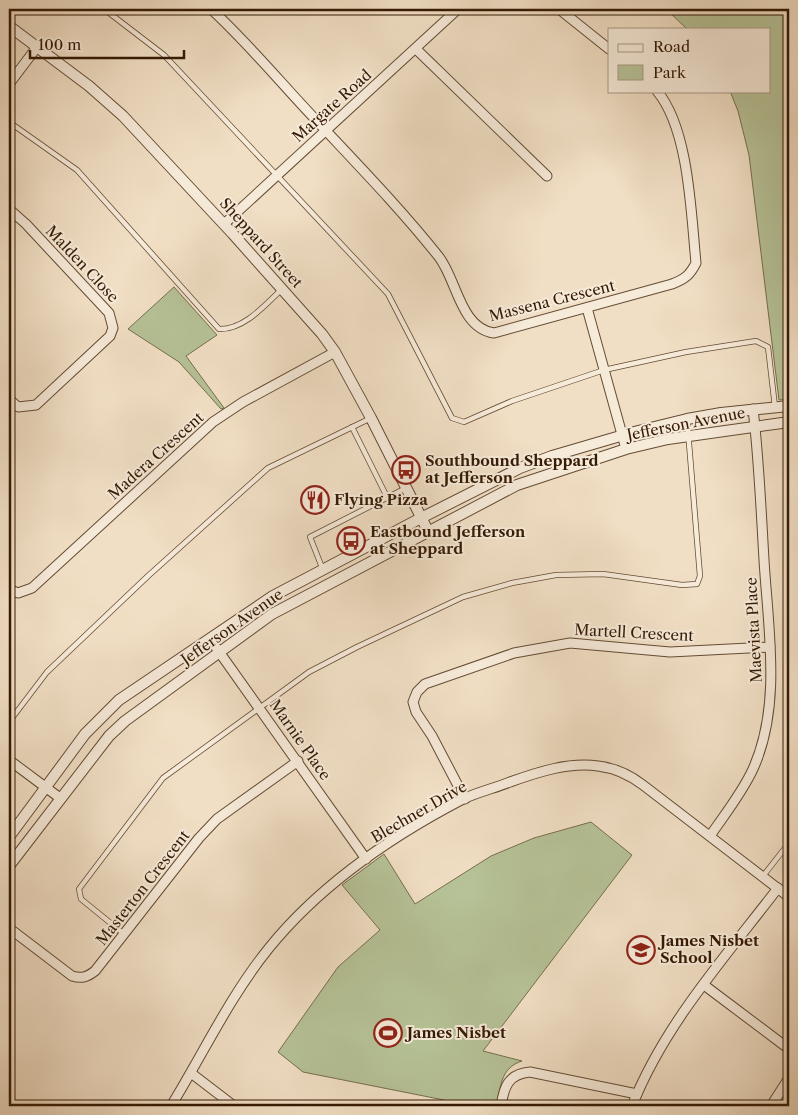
<svg xmlns="http://www.w3.org/2000/svg" width="798" height="1115" font-family="'Libre Caslon Text',serif">
<style>
.green{fill:#b6c297;stroke:#766e4e}
.lines{fill:none;stroke-linecap:round;stroke-linejoin:round}
.service-casing{stroke:#644b34;stroke-width:6}
.minor-casing{stroke:#644b34;stroke-width:11}
.tertiary-casing{stroke:#644b34;stroke-width:12}
.service{stroke:#f6ead9;stroke-width:4.5}
.minor{stroke:#f6ead9;stroke-width:9}
.tertiary{stroke:#f6ead9;stroke-width:10}
.labels{text-anchor:middle;stroke-width:4;stroke-linejoin:round;paint-order:stroke}
.street-label{font-size:15px;fill:#351a04;stroke:#f6ead9}
.poi-label{font-size:15px;font-weight:bold;fill:#351a04;stroke:#f6ead9;text-anchor:start}
</style>
<rect width="100%" height="100%" fill="#f1dfc5"/>
<filter id="stains"><feTurbulence type="fractalNoise" baseFrequency=".004" numOctaves="4"/><feColorMatrix values="0 0 0 0 .2 0 0 0 0 .09 0 0 0 0 .02 0 0 0 .5 -.17"/></filter>
<radialGradient id="worn" r=".72"><stop offset=".6" stop-color="#630" stop-opacity="0"/><stop offset="1" stop-color="#630" stop-opacity=".3"/></radialGradient>
<g class="green">
<polygon points="666,9 789,9 789,399 779,400 749,155 738,111 730,91 769,91 769,29 687,29"/>
<polygon points="174,287 217,335 186,356 224,408 221,409 179,362 128,329"/>
<path d="M591,822L632,855L483,1051L522,1061C500,1068 501,1087 496,1106H443L444,1100L303,1072L278,1052L338,967L380,930L342,885L384,854L415,904L491,856L534,838Z"/>
</g>
<g class="lines">
<defs>
<g id="service">
<polyline points="104,9 164,55 388,294 452,418 464,422 512,401 604,370 686,352 756,341 768,347 775,407"/>
<path d="M9,122L77,170L219,329C244,330 265,305 282,289"/>
<polyline points="352,427 387,497"/>
<polyline points="323,570 310,537 406,488"/>
<polyline points="9,722 47,672 148,576 268,468 371,418"/>
<polyline points="763,876 789,843"/>
<polyline points="124,934 81,899 79,889 163,778 309,672 357,647 463,597 512,583 556,575 603,574 682,585 697,584 700,576 687,419"/>
</g>
<g id="minor">
<path d="M211,9C248,43 280,82 315,119C357,164 400,208 439,257C457,280 460,328 494,333L672,284C685,279 690,275 696,263C691,213 689,129 657,91"/>
<polyline points="559,9 609,49"/>
<polyline points="416,49 547,176"/>
<polyline points="9,84 37,47"/>
<polyline points="9,209 26,224 109,313 113,328 110,336 36,405 18,407 9,399"/>
<polyline points="224,224 458,9"/>
<polyline points="587,308 626,449"/>
<polyline points="9,589 18,593 32,588 213,422 243,402 335,352"/>
<polyline points="210,639 366,859"/>
<polyline points="9,760 60,798"/>
<polyline points="465,799 432,736 416,712 413,702 417,692 425,684 514,653 570,643 670,652 770,647"/>
<path d="M710,836C725,814 742,793 753,769C782,705 768,628 764,560C761,509 759,459 753,409"/>
<path d="M9,928L72,976C82,979 87,977 95,971L199,838L217,819L298,761"/>
<polyline points="704,985 789,1049"/>
<polyline points="191,1073 234,1106"/>
<path d="M171,1106C203,1054 230,996 269,948C320,885 392,836 463,799C478,792 495,788 510,782C538,772 568,762 598,766C615,768 630,775 643,785L789,897"/>
<path d="M501,1106C504,1087 508,1074 530,1072L637,1094"/>
<path d="M632,1106C664,1025 725,957 778,888"/>
<polyline points="771,1106 789,1078"/>
</g>
<g id="tertiary">
<polyline points="9,26 89,86 123,116 232,233 322,334 335,352 371,418 428,531"/>
<polyline points="9,837 85,734 119,700 273,596 421,518 520,468 552,456 634,432 687,419 721,413 789,406"/>
<polyline points="9,866 109,736 125,721 272,614 517,485 626,449 668,439 789,422"/>
</g>
</defs>
<use href="#service" class="service-casing"/>
<use href="#minor" class="minor-casing"/>
<use href="#tertiary" class="tertiary-casing"/>
<use href="#service" class="service"/>
<use href="#minor" class="minor"/>
<use href="#tertiary" class="tertiary"/>
</g>
<defs>
<symbol id="bus-ring" viewBox="-11 -11 22 22"><circle r="9.5" fill="#f6ead9" stroke="#8f2418" stroke-width="1.5"/><path d="M-5-6H5V4H4V6H2V4H-2V6H-4V4H-5ZM-3.5-4V0h7V-4ZM-3.5 1.2v1.5H-2V1.2ZM2 1.2v1.5H3.5V1.2Z" fill="#8f2418"/></symbol>
<symbol id="restaurant-ring" viewBox="-11 -11 22 22"><circle r="9.5" fill="#f6ead9" stroke="#8f2418" stroke-width="1.5"/><path d="M-5-6h1v4h1v-4h1v4h1v-4h1v5L-1.5 .5V6h-2V.5L-5-1ZM5-6V6H3V1.5H1.5Q1.5-4 5-6Z" fill="#8f2418"/></symbol>
<symbol id="school-ring" viewBox="-11 -11 22 22"><circle r="9.5" fill="#f6ead9" stroke="#8f2418" stroke-width="1.5"/><path d="M0-5L7-2L0 1L-7-2ZM-4 1L0 2.5L4 1V4Q0 6-4 4Z" fill="#8f2418"/></symbol>
<symbol id="stadium-ring" viewBox="-11 -11 22 22"><circle r="9.5" fill="#f6ead9" stroke="#8f2418" stroke-width="1.5"/><path d="M0-5a6.5 5 0 1 0 0 10a6.5 5 0 1 0 0-10ZM-3.5-1.8h7v3.6h-7Z" fill="#8f2418"/></symbol>
</defs>
<g fill-rule="evenodd">
<use href="#bus-ring" x="390" y="454" width="32" height="32"/>
<use href="#restaurant-ring" x="299" y="484" width="32" height="32"/>
<use href="#bus-ring" x="335" y="525" width="32" height="32"/>
<use href="#school-ring" x="625" y="934" width="32" height="32"/>
<use href="#stadium-ring" x="372" y="1017" width="32" height="32"/>
</g>
<g class="labels">
<g class="street-label">
<text transform="translate(332 106) rotate(-42)" y="5">Margate Road</text>
<text transform="translate(261 243) rotate(48)" y="5">Sheppard Street</text>
<text transform="translate(82 264) rotate(47)" y="5">Malden Close</text>
<text transform="translate(552 301) rotate(-14)" y="5">Massena Crescent</text>
<text transform="translate(686 424) rotate(-11)" y="5">Jefferson Avenue</text>
<text transform="translate(156 456) rotate(-42)" y="5">Madera Crescent</text>
<text transform="translate(232 627) rotate(-35)" y="5">Jefferson Avenue</text>
<text transform="translate(754 630) rotate(-93)" y="5">Maevista Place</text>
<text transform="translate(634 633) rotate(3)" y="5">Martell Crescent</text>
<text transform="translate(300 740) rotate(55)" y="5">Marnie Place</text>
<text transform="translate(419 812) rotate(-30)" y="5">Blechner Drive</text>
<text transform="translate(143 888) rotate(-52)" y="5">Masterton Crescent</text>
</g>
<g class="poi-label">
<text x="425" y="466">Southbound Sheppard<tspan x="425" dy="17">at Jefferson</tspan></text>
<text x="334" y="505">Flying Pizza</text>
<text x="370" y="537">Eastbound Jefferson<tspan x="370" dy="17">at Sheppard</tspan></text>
<text x="660" y="946">James Nisbet<tspan x="660" dy="17">School</tspan></text>
<text x="407" y="1038">James Nisbet</text>
</g>
</g>
<rect width="798" height="1115" fill="none" stroke="#f1dfc5" stroke-width="30"/>
<rect x="10" y="10" width="778" height="1095" fill="none" stroke="#351a04" stroke-width="2.5"/>
<rect x="15" y="15" width="768" height="1085" fill="none" stroke="#351a04"/>
<rect x="608" y="28" width="162" height="65" fill="#f6ead9" stroke="#a99784"/>
<rect x="618" y="44" width="25" height="8" fill="#f6ead9" stroke="#a99784"/>
<text x="653" y="52" font-size="15" fill="#351a04">Road</text>
<rect x="618" y="65" width="25" height="15" fill="#b6c297" stroke="#a99784"/>
<text x="653" y="78" font-size="15" fill="#351a04">Park</text>
<path d="M30 50v8h154v-8" fill="none" stroke="#351a04" stroke-width="2.5"/>
<text x="38" y="50" font-size="15" fill="#351a04" stroke="#f6ead9" stroke-width="4" paint-order="stroke">100 m</text>
<rect width="100%" height="100%" filter="url(#stains)"/>
<rect width="100%" height="100%" fill="url(#worn)"/>
</svg>
